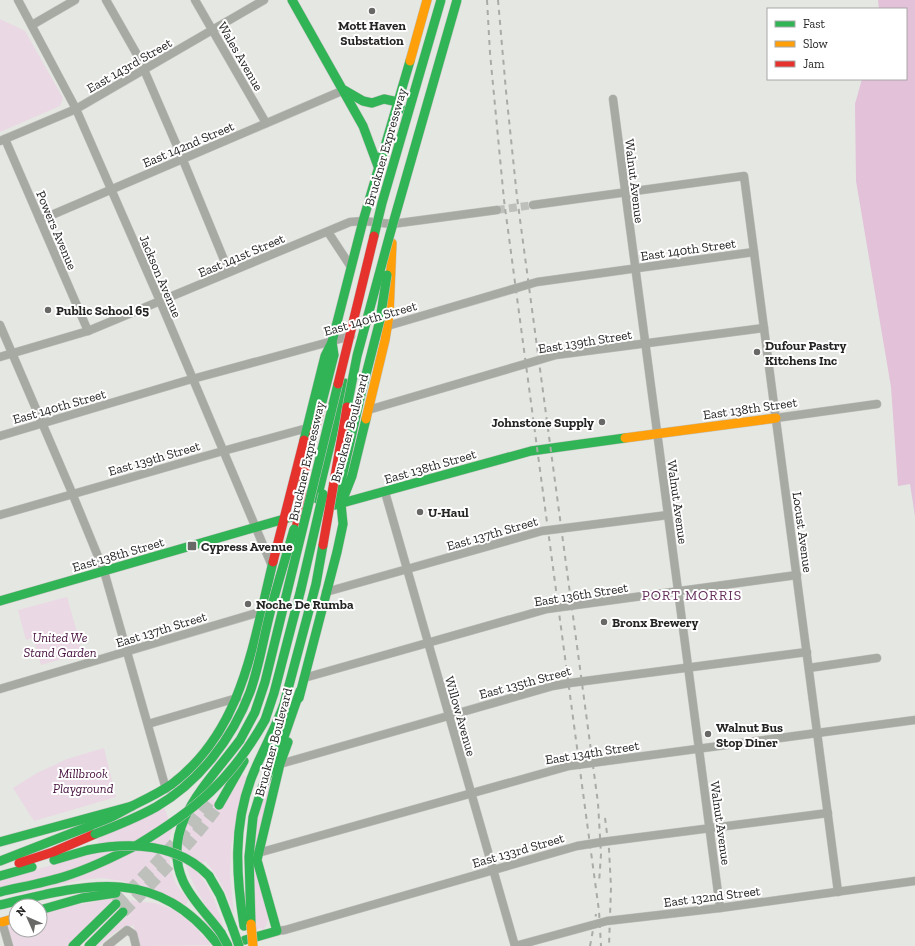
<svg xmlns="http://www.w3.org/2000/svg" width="915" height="946" font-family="'Zilla Slab',serif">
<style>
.green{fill:#ead8e4}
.water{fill:#e2c1d9}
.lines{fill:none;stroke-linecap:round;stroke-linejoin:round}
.street-tunnel{stroke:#bec0bc;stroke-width:8;stroke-dasharray:8 4;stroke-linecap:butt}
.primary-tunnel{stroke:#bec0bc;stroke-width:12;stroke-dasharray:12 6;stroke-linecap:butt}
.street-casing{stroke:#c2c3c0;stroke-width:9}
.fast-casing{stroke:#c2c3c0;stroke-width:10}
.slow-casing{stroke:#c2c3c0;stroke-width:10}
.jam-casing{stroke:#c2c3c0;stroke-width:10}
.street{stroke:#a7aaa3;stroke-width:8}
.fast{stroke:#30b455;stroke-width:9}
.slow{stroke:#ff9f0a;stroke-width:9}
.jam{stroke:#e5322d;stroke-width:9}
.rail{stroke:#a9aba6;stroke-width:2;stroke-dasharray:5 5;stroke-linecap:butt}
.fast-bridge-casing{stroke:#c2c3c0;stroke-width:10;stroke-linecap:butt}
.slow-bridge-casing{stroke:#c2c3c0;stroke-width:10;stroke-linecap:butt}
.jam-bridge-casing{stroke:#c2c3c0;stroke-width:10;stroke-linecap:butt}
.fast-bridge{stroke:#30b455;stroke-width:9}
.slow-bridge{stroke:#ff9f0a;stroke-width:9}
.jam-bridge{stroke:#e5322d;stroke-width:9}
.poi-dot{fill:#686966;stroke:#fff;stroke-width:1.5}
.labels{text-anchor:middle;stroke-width:4;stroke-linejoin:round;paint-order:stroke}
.poi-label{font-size:13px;font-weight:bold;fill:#242523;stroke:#fff;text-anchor:start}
.street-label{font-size:13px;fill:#242523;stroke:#fff}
.park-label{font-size:13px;font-style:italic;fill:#450f3d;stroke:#fff}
.neighbourhood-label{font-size:14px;letter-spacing:1px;fill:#622b58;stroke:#fff}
</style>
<rect width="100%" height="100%" fill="#e5e7e2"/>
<g class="green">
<polygon points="0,19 25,31 63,98 60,106 0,132"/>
<polygon points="67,597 83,653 41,665 33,638 26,640 18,610"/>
<polygon points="283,743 256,842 268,918 267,924 263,930 261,928 255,930 252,834"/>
<polygon points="104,748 116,797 34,821 13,788 37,773 67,759"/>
<path d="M243,775L246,777L231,845L230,874L234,915C227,895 220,877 205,861L196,871C213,889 219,912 226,935H225C207,906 174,865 184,829C186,821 201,803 207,796L223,807Z"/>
<path d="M163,804L172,829C166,844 169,873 178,887C181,891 185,896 188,900L186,905L123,881L101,878L81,880L22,894L0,887V880L101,851L97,839Z"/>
<polygon points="115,898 67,946 12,946 5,924 16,919 16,930 40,930 40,912"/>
<path d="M117,898L143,902L155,903L174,910L189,921L212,945L140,946L133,924L132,926C118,926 109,937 99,946H96L127,916L128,917L131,914L117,901Z"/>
</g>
<polygon class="water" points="878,0 915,0 915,516 910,484 898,486 891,387 856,181 855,104 862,79 906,79 906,9 879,9"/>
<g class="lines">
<polyline class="street-tunnel" points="497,210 533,205"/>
<g class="primary-tunnel">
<path d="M116,904C150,871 182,837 211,799"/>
<path d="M123,912C157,878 190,844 219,805"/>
</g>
<defs>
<g id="street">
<polyline points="18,0 76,109 160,301 272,566"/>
<polyline points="106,0 139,58 183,160 229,272"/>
<polyline points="195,0 266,123"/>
<polyline points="32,25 75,0"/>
<polyline points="613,99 720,908"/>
<polyline points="5,139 88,331"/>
<polyline points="0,141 76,109 264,0"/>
<polyline points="533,205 744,176 838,892"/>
<polyline points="40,220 344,90"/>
<polyline points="328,232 351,267"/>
<polyline points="0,325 70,488 104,571 166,789"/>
<polyline points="384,327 537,282 754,252"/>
<polyline points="0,357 88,331 350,222 363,221 392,224 497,210"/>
<polyline points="368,410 556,355 764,328"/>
<polyline points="776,418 877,404"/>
<polyline points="0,436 185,381 351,336"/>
<polyline points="385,492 515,946"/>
<polyline points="0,515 223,451 311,427"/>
<polyline points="326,592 542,531 668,515"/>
<polyline points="809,668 877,658"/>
<polyline points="304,678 547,609 797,575"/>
<polyline points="0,689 260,612"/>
<polyline points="148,724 237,698"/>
<polyline points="280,764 553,686 570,683 807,652"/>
<polyline points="258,853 569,766 915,720"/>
<polyline points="0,923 2,922 9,946"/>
<polyline points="277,931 285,930 577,846 602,842 828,813"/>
<polyline points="107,946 127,930 133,934 136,946"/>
<polyline points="515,946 607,921 720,908 915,881"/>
</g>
<g id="fast">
<polyline points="292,0 363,126 379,169"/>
<polyline points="344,90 363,101 372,103 384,99 398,102 401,109"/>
<polyline points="321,406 334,355 332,342 363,221 410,61"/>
<polyline points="304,440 325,356 332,342"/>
<polyline points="317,499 345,383"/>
<polyline points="341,504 338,495 361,394"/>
<polyline points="335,505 531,451 625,438"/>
<polyline points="0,601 305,513"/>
<polyline points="299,698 337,552 343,524 341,504 352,476 366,419"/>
<polyline points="265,720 274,693 301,589"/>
<polyline points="219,805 244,761"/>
<path d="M0,842L132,806C146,799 159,793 172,784C243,730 253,643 273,562"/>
<polyline points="54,860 88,850"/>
<polyline points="0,861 108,819 132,806"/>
<polyline points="0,876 32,867"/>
<polyline points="209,876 220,895 233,929"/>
<path d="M0,892C21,887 43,883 63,877C89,869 113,857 137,845"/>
<path d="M0,905C86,884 157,864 219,946"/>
<polyline points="40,910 82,898 116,893"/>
<polyline points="251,924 249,857 253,817 262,788 284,737 300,691"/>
<path d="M244,926C236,876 233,827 251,779C261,753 275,730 284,704L316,584L323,545"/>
<path d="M221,933C209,916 192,901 183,881C159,826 210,781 240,740"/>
<polyline points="245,940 277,931 257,860 280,764 288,742"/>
<polyline points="73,946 116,904"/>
<polyline points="89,946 123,912"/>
</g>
<g id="slow">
<polyline points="410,61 427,0"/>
<polyline points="366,419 385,340 389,316 392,243"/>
<polyline points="625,438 776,418"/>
<polyline points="2,922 16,918"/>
</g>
<g id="jam">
<polyline points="296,531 305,468 321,406"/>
<polyline points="273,562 304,440"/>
<polyline points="19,863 53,852 95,834"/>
</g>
</defs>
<use href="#street" class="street-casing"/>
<use href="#fast" class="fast-casing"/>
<use href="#slow" class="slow-casing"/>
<use href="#jam" class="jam-casing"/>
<use href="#street" class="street"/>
<use href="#fast" class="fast"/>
<use href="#slow" class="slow"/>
<use href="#jam" class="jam"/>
<g class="rail">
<polyline points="487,0 490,53 504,200 588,830 599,911 601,946"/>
<polyline points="498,0 506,91 517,197 598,803 601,854 599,883"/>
<polyline points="605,818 609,849 611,887 609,946"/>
<polyline points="590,946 596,914"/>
</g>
<defs>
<g id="fast-bridge">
<polyline points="374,236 382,203 441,0"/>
<polyline points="361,394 380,320 387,275"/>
<polyline points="347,407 357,356 390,234 457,0"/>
<polyline points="301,589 323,494"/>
<polyline points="240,740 255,712 265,682 338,384"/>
<path d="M95,834C116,826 136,818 156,807C199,782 232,739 250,692C259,667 263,640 270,613C277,585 286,557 294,529"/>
<path d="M137,845C196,810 231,780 265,720"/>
<path d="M88,850C130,842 177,843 209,876"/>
<polyline points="233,929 239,946"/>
<polyline points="221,933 228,946"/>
</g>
<polyline id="slow-bridge" points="251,924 253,946"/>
<g id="jam-bridge">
<polyline points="338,384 374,236"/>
<polyline points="323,545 347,407"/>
</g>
</defs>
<use href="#fast-bridge" class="fast-bridge-casing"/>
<use href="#slow-bridge" class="slow-bridge-casing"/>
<use href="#jam-bridge" class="jam-bridge-casing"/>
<use href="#fast-bridge" class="fast-bridge"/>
<use href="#slow-bridge" class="slow-bridge"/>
<use href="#jam-bridge" class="jam-bridge"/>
</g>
<g class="poi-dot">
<circle cx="372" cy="11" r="4"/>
<circle cx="48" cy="310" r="4"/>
<circle cx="757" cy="352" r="4"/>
<circle cx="602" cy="422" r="4"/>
<circle cx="420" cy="512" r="4"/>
<rect x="187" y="541" width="10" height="10" rx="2"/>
<circle cx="248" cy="604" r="4"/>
<circle cx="604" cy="622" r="4"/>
<circle cx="708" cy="734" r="4"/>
</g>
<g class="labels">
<g class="poi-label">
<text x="372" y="30" text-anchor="middle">Mott Haven<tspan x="372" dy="15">Substation</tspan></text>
<text x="56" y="315">Public School 65</text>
<text x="765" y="350">Dufour Pastry<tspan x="765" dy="15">Kitchens Inc</tspan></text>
<text x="594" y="427" text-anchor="end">Johnstone Supply</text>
<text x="428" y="517">U-Haul</text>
<text x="201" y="551">Cypress Avenue</text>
<text x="256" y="609">Noche De Rumba</text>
<text x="612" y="627">Bronx Brewery</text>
<text x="716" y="732">Walnut Bus<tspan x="716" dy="15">Stop Diner</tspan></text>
</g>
<g class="street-label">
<text transform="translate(241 56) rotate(60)" y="5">Wales Avenue</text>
<text transform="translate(129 65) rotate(-30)" y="5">East 143rd Street</text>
<text transform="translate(188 144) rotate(-23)" y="5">East 142nd Street</text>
<text transform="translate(385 147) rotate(-74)" y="5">Bruckner Expressway</text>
<text transform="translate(635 181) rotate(83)" y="5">Walnut Avenue</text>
<text transform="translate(57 230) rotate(67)" y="5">Powers Avenue</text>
<text transform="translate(688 249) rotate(-8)" y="5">East 140th Street</text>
<text transform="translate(241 255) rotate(-23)" y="5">East 141st Street</text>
<text transform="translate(161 276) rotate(67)" y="5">Jackson Avenue</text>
<text transform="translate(370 318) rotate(-16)" y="5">East 140th Street</text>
<text transform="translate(585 341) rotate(-9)" y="5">East 139th Street</text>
<text transform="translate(59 406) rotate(-16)" y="5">East 140th Street</text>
<text transform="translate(750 408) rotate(-8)" y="5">East 138th Street</text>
<text transform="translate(349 428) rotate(-75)" y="5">Bruckner Boulevard</text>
<text transform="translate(154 458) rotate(-16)" y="5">East 139th Street</text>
<text transform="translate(306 461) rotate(-77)" y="5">Bruckner Expressway</text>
<text transform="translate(430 466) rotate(-16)" y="5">East 138th Street</text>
<text transform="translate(678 502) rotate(82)" y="5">Walnut Avenue</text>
<text transform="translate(803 532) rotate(82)" y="5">Locust Avenue</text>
<text transform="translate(492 533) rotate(-16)" y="5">East 137th Street</text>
<text transform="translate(118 554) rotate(-16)" y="5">East 138th Street</text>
<text transform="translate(581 594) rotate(-9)" y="5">East 136th Street</text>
<text transform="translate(161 629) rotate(-17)" y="5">East 137th Street</text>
<text transform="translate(525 682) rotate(-15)" y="5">East 135th Street</text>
<text transform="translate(461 716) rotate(74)" y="5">Willow Avenue</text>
<text transform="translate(273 742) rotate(-75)" y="5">Bruckner Boulevard</text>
<text transform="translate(592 752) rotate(-9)" y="5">East 134th Street</text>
<text transform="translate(721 823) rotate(82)" y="5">Walnut Avenue</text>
<text transform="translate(518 850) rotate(-16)" y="5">East 133rd Street</text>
<text transform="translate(712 896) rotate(-7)" y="5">East 132nd Street</text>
</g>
<g class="park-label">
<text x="60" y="642">United We<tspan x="60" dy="15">Stand Garden</tspan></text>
<text x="83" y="778">Millbrook<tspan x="83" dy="15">Playground</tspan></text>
</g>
<g class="neighbourhood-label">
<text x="692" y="600">PORT MORRIS</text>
</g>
</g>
<rect x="767" y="8" width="140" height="72" fill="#ffffff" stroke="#a7a8a7"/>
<rect x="775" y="21" width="20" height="6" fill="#30b455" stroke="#a7a8a7"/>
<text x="803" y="28" font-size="12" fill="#242523">Fast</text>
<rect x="775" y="41" width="20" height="6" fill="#ff9f0a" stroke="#a7a8a7"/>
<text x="803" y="48" font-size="12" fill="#242523">Slow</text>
<rect x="775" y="61" width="20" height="6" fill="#e5322d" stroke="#a7a8a7"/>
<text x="803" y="68" font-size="12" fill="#242523">Jam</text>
<g transform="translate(28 918) rotate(315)"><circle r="19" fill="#ffffff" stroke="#a7a8a7"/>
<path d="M0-3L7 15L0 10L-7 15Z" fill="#686966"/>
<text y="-6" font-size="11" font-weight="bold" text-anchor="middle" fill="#242523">N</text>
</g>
</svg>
